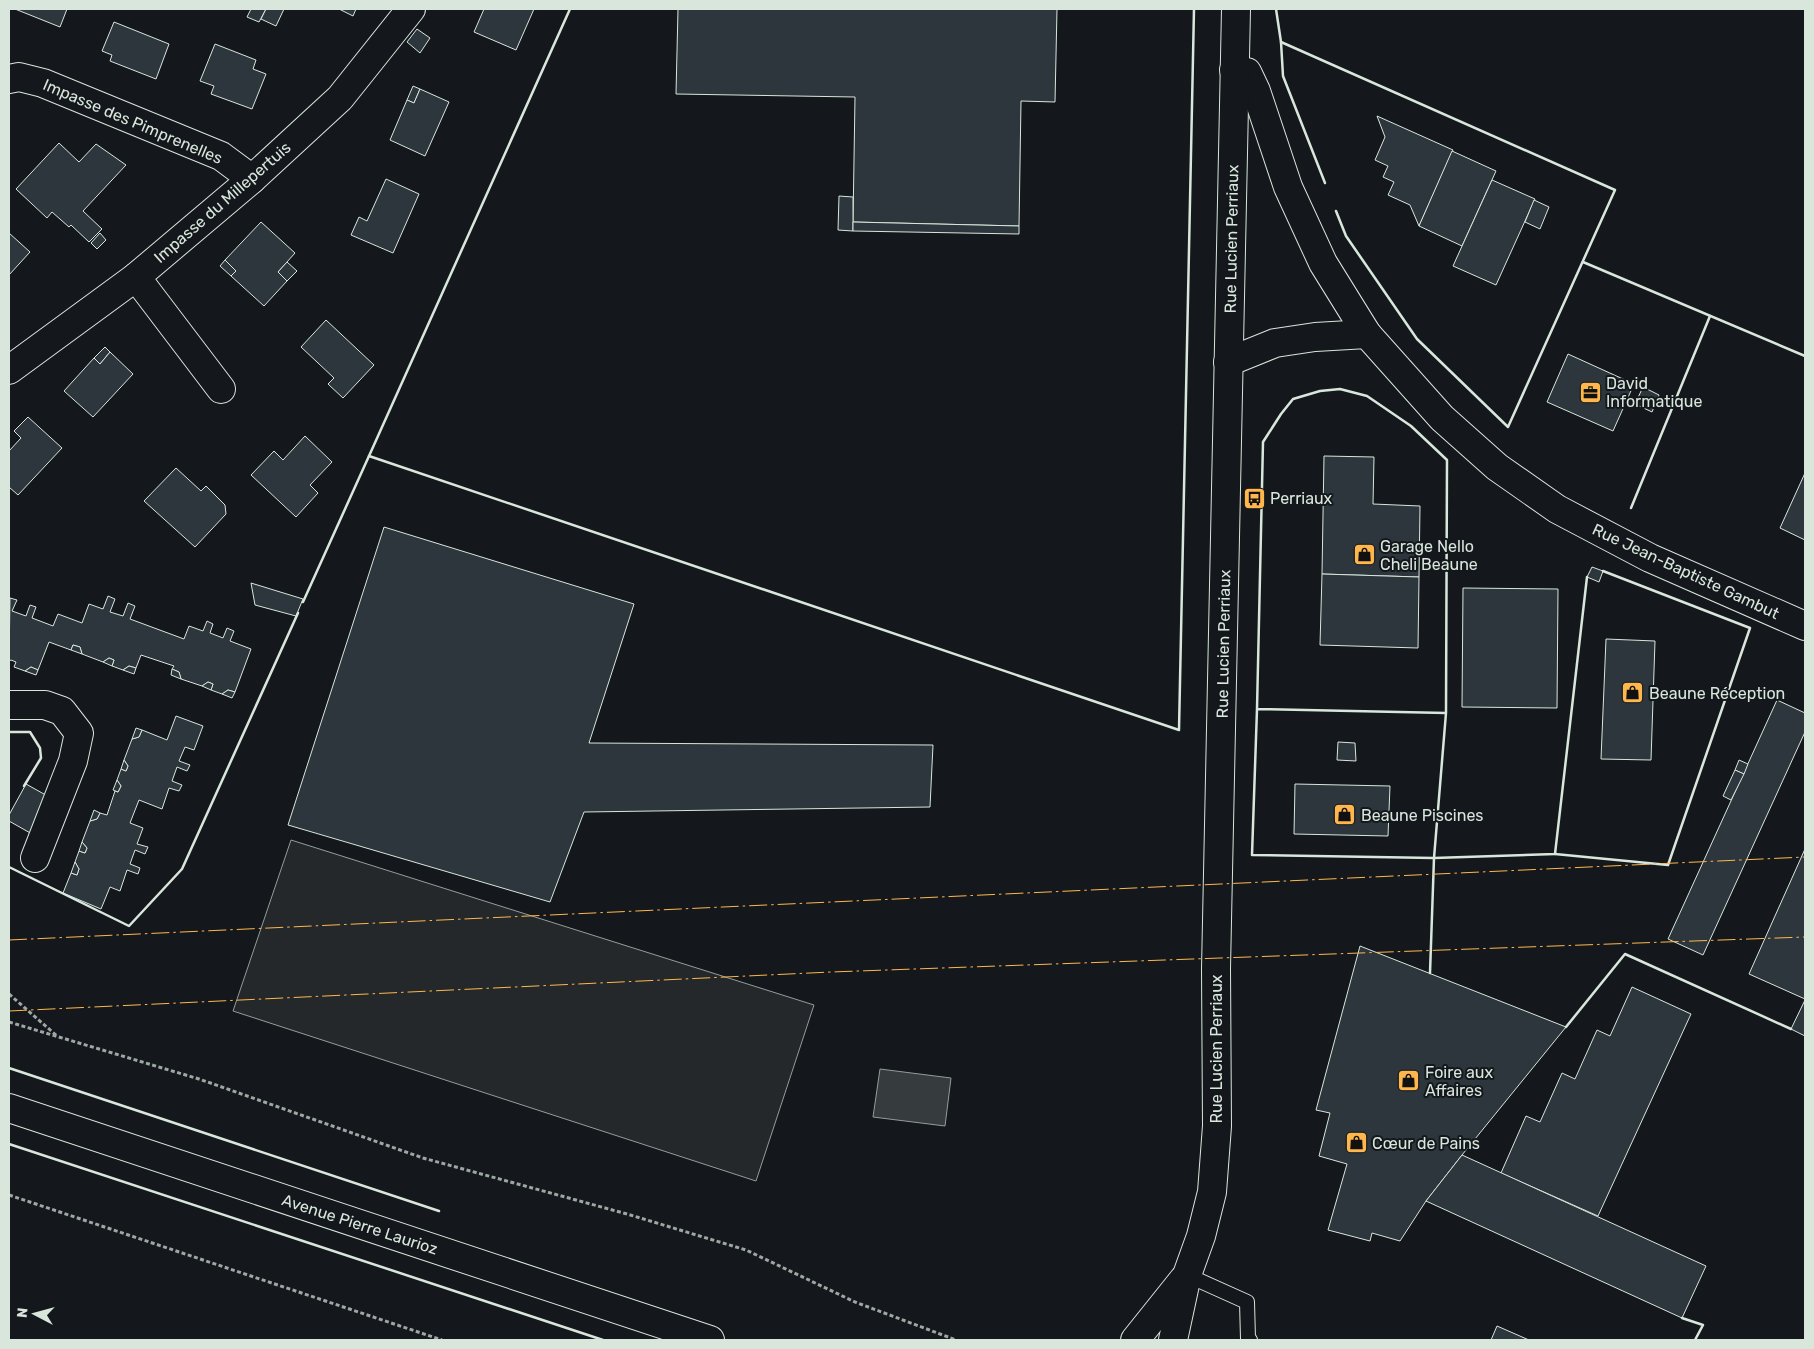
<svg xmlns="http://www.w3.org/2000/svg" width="1814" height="1349" font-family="Rubik,sans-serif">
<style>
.parking{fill:#24282b;stroke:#939e99}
.water{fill:#363b3e;stroke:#939e99}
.building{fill:#2c363c;stroke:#d8e6dc}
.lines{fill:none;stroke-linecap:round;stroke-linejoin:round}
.service-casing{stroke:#d8e6dc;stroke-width:16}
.minor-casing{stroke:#d8e6dc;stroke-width:30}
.primary-casing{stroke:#d8e6dc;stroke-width:30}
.path{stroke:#9da8a2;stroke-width:3;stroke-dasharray:4 2.5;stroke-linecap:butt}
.service{stroke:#14181c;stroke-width:14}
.minor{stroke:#14181c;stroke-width:28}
.primary{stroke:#14181c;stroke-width:28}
.wall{stroke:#d8e6dc;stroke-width:2.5}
.power{stroke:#ffb74d;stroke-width:1;stroke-dasharray:18 4 2.5 4;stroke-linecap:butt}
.labels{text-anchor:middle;stroke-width:4;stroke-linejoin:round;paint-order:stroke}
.street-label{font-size:16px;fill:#d8e6dc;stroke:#14181c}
.poi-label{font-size:16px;fill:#d8e6dc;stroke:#14181c;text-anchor:start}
</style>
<rect width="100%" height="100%" fill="#14181c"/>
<polygon class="parking" points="291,840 814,1005 756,1181 233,1011"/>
<polygon class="water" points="880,1069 951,1078 945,1126 873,1117"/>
<g class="building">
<polygon points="15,9 67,9 60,27"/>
<polygon points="251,9 266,9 259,22 247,17"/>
<polygon points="266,9 284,9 276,26 261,19"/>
<polygon points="339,9 356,9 353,16"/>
<polygon points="484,9 534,9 516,50 474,32"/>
<polygon points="678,9 1057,9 1055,102 1021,101 1019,226 853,222 855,97 676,94"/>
<polygon points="114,22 169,44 156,79 110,61 112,55 102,51"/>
<polygon points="417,29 430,38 420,53 407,42"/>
<polygon points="215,44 256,60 253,69 266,74 252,109 211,94 214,86 200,81"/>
<polygon points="413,86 420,89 414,103 407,100"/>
<polygon points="420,89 449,102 425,156 390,140 407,100 414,103"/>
<polygon points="1377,116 1453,150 1419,226 1410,205 1388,195 1394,182 1383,177 1388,166 1375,160 1385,137"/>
<polygon points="59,143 79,162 96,144 126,165 83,211 102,229 89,242 71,225 69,227 52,212 47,218 16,189"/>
<polygon points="1452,151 1496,171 1462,246 1419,226"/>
<polygon points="386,179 419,194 393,253 351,235 359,217 367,221"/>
<polygon points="1492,180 1535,199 1496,285 1453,266"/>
<polygon points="839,196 853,197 853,231 838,230"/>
<polygon points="1534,200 1549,207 1540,229 1525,222"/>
<polygon points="261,222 295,253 278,272 287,281 264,306 231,276 236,271 225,260"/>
<polygon points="853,222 1019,226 1019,234 853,231"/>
<polygon points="9,233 30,252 9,275"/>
<polygon points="100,233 106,240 97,249 91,243"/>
<polygon points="225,260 236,271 231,276 220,266"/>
<polygon points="287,262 297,271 287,281 278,272"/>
<polygon points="326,320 374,365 343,398 328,384 334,378 301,347"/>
<polygon points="105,347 110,352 100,364 94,358"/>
<polygon points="110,352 133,374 93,417 64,391 94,358 100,364"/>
<polygon points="1568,354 1634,384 1613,431 1547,402"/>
<polygon points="1643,387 1659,395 1652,412 1635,404"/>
<polygon points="28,417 62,448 18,495 9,487 9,451 21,438 14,431"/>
<polygon points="305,436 332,462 310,485 318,493 296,517 251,475 274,451 283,460"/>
<polygon points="1324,456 1374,457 1373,504 1420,506 1419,577 1322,574"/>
<polygon points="176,468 201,491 206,486 225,505 226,514 195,547 144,501"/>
<polygon points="1805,473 1805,540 1780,528"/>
<polygon points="384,527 634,604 589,743 933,745 930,807 584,812 550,902 288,825"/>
<polygon points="1592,567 1603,571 1599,582 1587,577"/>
<polygon points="1322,574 1419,577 1418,648 1320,645"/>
<polygon points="251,583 303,599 296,616 255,605"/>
<polygon points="1463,588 1558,589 1557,708 1462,707"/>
<polygon points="108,596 115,599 110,612 123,616 128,603 135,606 130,619 184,639 189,626 203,631 207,621 213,624 210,633 223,638 227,628 234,631 230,641 251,649 235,692 228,690 222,694 211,690 213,684 208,682 202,686 181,679 179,672 172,669 174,666 141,655 136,668 129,666 123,670 112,666 114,660 109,658 103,662 82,654 80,647 73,645 71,650 49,642 38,670 31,667 25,671 14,667 16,662 11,660 9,661 10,598 17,600 12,611 26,616 30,605 36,607 32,618 53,626 58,614 82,623 89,604 103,609"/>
<polygon points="1606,639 1655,641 1651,760 1601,759"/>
<polygon points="73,645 80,647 82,654 71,650"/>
<polygon points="109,658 114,660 112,666 103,662"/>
<polygon points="129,666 136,668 134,674 123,670"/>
<polygon points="31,667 38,670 36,675 25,671"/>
<polygon points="172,669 179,672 181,679 171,675"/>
<polygon points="208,682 213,684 211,690 202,686"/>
<polygon points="228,690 235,692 232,698 222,694"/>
<polygon points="1777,700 1805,713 1805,732 1703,955 1668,939"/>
<polygon points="176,716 203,726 194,750 185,747 179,761 190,765 187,771 177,767 172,781 182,785 179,791 169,788 162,809 139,800 130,823 143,828 137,844 148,847 145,854 135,850 130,864 140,868 138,874 127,870 120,891 110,887 101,909 63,893 71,873 77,875 79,869 75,862 79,851 85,853 87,848 82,842 90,821 97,819 100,813 107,815 115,791 118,792 121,786 117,780 121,769 126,771 128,766 124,760 132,739 139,737 142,730 167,740"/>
<polygon points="136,728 142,730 139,737 132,739"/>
<polygon points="1338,742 1355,743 1356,761 1337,760"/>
<polygon points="124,760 128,766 126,771 121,769"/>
<polygon points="1739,760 1748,764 1744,774 1735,770"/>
<polygon points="1735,770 1744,774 1731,800 1723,796"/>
<polygon points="117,780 121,786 118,792 113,790"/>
<polygon points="26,784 51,798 32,834 9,821 9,815"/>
<polygon points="1295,784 1390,786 1388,836 1294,834"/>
<polygon points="94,810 100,813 97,819 90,821"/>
<polygon points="82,842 87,848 85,853 79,851"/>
<polygon points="1805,849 1805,999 1749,974"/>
<polygon points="75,862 79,869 77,875 71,873"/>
<polygon points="1360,946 1566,1027 1462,1155 1426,1201 1400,1241 1372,1233 1370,1241 1328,1230 1347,1164 1319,1156 1330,1113 1316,1110"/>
<polygon points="1632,987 1691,1014 1598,1216 1501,1173 1526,1116 1540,1122 1562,1073 1575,1079 1597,1030 1610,1036"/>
<polygon points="1805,1000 1805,1036 1791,1029"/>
<polygon points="1462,1155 1706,1266 1682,1318 1426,1201"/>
<polygon points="1497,1326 1529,1340 1491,1340"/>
</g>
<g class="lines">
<defs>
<polyline id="service" points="1187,1275 1247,1302 1248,1339 1250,1340"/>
<g id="minor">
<polyline points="1234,70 1247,72 1256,91 1288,187 1323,263 1367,334 1442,418 1497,467 1557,509 1650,558 1805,626"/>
<polyline points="9,79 19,77 43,83 221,156 252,179"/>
<polyline points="136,277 221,389"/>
<polyline points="1228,362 1275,343 1315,337 1367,334"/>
<polyline points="9,370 136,277 252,179 340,98 411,9"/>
<polyline points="9,705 45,705 62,711 79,733 73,761 35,858"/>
<polyline points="1135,1340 1183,1280"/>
<polyline points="1173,1340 1187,1275 1201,1236 1212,1192 1217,1126 1216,969 1236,9"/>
</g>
<polyline id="primary" points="9,1108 710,1340"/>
</defs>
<use href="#service" class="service-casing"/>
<use href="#minor" class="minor-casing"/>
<use href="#primary" class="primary-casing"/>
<g class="path">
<polyline points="9,994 57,1036"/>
<polyline points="9,1022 199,1079 423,1158 627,1214 746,1250 855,1302 956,1340"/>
<polyline points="9,1195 442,1340"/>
</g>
<use href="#service" class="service"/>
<use href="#minor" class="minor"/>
<use href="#primary" class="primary"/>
<g class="wall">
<polyline points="570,9 369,456 1179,730 1194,9"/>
<polyline points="1276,9 1281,42 1283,76 1325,183"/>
<polyline points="1281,42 1615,190 1508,427 1417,339 1346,236 1336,211"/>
<polyline points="1583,262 1805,356"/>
<polyline points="1631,508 1710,316"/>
<polyline points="303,602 369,456"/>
<polyline points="1257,709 1252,855 1434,858 1446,713 1447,460 1411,426 1367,396 1340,389 1320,391 1293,399 1281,414 1263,442 1257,709 1446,713"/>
<polyline points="9,732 30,732 40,748 41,758 24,786"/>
<polyline points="1555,854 1668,865 1750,628 1603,571"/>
<polyline points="9,867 129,926 182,869 298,613"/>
<polyline points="1430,973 1434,858 1555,854 1587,577"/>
<polyline points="1566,1027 1625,954 1791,1029"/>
<polyline points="9,1068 439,1211"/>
<polyline points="9,1144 603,1340"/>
<polyline points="1682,1318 1703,1325 1695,1340"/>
</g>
<g class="power">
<polyline points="9,940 1805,857"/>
<polyline points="9,1011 831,972 1805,937"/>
</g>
</g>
<defs>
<symbol id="office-square" viewBox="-11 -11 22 22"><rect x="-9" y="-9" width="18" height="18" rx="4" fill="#ffb74d" stroke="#14181c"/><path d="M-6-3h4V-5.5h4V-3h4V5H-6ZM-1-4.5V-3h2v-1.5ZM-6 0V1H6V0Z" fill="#111"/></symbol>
<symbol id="bus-square" viewBox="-11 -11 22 22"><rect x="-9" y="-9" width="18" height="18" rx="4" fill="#ffb74d" stroke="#14181c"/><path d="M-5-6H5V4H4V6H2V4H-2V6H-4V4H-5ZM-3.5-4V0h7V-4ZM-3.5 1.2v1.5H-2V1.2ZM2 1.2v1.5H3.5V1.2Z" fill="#111"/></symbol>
<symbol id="shop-square" viewBox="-11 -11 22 22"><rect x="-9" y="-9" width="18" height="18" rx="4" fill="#ffb74d" stroke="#14181c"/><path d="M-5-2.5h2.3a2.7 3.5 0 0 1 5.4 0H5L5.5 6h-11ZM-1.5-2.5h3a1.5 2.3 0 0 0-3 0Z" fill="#111"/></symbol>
</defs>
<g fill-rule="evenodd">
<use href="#office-square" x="1578" y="380" width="25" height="25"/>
<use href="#bus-square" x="1242" y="486" width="25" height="25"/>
<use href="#shop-square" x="1352" y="542" width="25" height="25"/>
<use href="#shop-square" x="1620" y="680" width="25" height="25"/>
<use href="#shop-square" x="1332" y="802" width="25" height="25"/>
<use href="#shop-square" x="1396" y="1068" width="25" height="25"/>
<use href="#shop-square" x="1344" y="1130" width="25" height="25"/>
</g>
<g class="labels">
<g class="street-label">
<text transform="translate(133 121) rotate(23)" y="6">Impasse des Pimprenelles</text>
<text transform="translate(222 202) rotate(-41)" y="6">Impasse du Millepertuis</text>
<text transform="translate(1231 239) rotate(-89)" y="6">Rue Lucien Perriaux</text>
<text transform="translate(1686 571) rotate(25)" y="6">Rue Jean-Baptiste Gambut</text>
<text transform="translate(1223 644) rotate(-89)" y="6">Rue Lucien Perriaux</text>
<text transform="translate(1216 1049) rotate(-90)" y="6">Rue Lucien Perriaux</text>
<text transform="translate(360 1224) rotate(18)" y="6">Avenue Pierre Laurioz</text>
</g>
<g class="poi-label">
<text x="1606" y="389">David<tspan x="1606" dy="18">Informatique</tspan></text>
<text x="1270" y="504">Perriaux</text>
<text x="1380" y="552">Garage Nello<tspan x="1380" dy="18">Cheli Beaune</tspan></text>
<text x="1649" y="699">Beaune Réception</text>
<text x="1361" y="821">Beaune Piscines</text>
<text x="1425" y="1078">Foire aux<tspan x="1425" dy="18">Affaires</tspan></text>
<text x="1372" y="1149">Cœur de Pains</text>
</g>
</g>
<rect width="1814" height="1349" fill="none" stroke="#d8e6dc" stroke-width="20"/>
<g transform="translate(35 1314) rotate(276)" stroke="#14181c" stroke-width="4" paint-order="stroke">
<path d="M0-4L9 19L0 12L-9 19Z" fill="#d8e6dc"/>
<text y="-8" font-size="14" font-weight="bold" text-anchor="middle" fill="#d8e6dc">N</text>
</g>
</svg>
